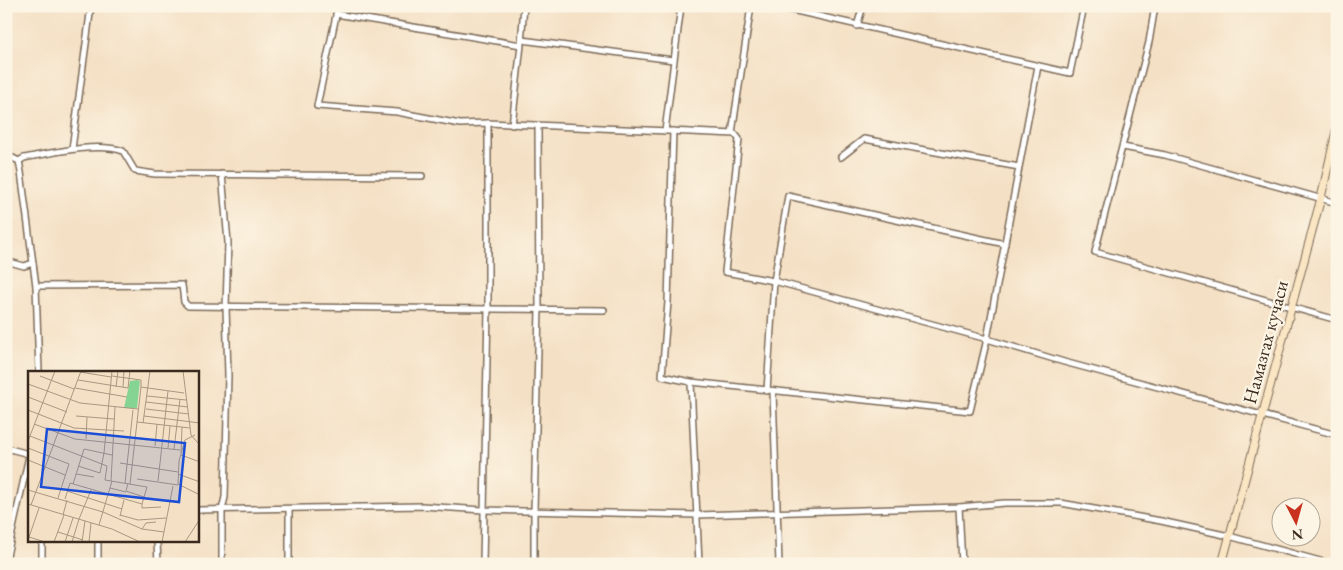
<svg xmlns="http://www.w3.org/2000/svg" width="1343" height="570" font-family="'EB Garamond',serif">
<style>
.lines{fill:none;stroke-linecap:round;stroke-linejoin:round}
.street-casing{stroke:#7c6a58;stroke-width:8}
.secondary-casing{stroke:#7c6a58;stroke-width:9}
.street{stroke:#fff;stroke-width:5}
.secondary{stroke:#fbe6c4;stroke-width:7}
.labels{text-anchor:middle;stroke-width:4.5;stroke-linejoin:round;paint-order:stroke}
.street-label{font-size:19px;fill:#3b2a1e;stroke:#fcf5e5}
.inset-road{fill:none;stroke:#aa9782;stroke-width:1}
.view{fill:#1d4ed8;fill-opacity:0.15;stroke:#1d4ed8;stroke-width:2.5}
.inset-edge{fill:none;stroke:#3b2a1e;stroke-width:2.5}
</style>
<rect width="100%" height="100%" fill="#fcf5e5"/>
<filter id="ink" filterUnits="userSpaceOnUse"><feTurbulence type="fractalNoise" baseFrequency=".02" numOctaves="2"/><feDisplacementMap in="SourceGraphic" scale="10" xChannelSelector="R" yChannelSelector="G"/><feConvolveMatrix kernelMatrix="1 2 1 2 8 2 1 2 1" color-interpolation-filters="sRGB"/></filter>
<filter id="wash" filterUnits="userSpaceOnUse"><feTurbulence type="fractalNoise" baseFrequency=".0096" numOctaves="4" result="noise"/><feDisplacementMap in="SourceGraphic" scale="20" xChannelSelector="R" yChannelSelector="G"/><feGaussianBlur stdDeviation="1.12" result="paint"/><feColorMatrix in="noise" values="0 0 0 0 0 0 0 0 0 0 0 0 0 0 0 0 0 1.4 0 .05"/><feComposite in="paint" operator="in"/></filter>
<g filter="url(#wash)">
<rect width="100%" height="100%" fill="#f4e0c4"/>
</g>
<g filter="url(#ink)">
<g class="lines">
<defs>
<g id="street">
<polyline points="338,6 317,106 397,112 460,124 488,123 735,134 739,139 725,272 774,281 987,339 1064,362 1337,435"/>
<polyline points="774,6 1070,73 1084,6"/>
<polyline points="1155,6 1149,42 1095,252 1337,320"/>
<polyline points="336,14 521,45 512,125"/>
<polyline points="857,26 863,6"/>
<polyline points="522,40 673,60"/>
<polyline points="521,43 524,6"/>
<polyline points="665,131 681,6"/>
<polyline points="673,131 668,302 662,376 691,382 970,411 987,339 1038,66"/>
<polyline points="732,133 751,6"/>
<polyline points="1123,147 1165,155 1337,203"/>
<polyline points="72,149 91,6"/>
<polyline points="6,155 19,161 21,172 36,286 39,372"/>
<polyline points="841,157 864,139 1019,167"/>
<path d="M19,161L24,158C51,153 97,142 123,151L135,171L155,174L422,176"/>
<polyline points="222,174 228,242 226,307 228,375 225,497 222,510 222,564"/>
<polyline points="6,261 24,266 33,263"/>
<polyline points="36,286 182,285 184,302 188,306 604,310"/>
<polyline points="691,382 699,564"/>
<polyline points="767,391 774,281 788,196 1005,244"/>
<polyline points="773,392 779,564"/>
<polyline points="6,448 29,454"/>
<polyline points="959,507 962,564"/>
<polyline points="289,509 289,564"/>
<polyline points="198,510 422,506 483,510 697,515 959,507 1005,503 1061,503 1161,521 1229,536 1331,564"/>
<polyline points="157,541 158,564"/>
<polyline points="6,560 29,456"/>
<polyline points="42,564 42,541"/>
<polyline points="98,564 98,541"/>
<polyline points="483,564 488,308 488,123"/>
<polyline points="534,564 534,511 539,309 538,126"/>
</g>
<polyline id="secondary" points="1222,564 1321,198 1337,127"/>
</defs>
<use href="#street" class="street-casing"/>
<use href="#secondary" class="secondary-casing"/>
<use href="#street" class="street"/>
<use href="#secondary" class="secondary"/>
</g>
</g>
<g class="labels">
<g class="street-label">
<text transform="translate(1265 342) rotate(-75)" y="7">Намазгах кучаси</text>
</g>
</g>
<g transform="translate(28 371)">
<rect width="171" height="171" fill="#f4e0c4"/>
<path d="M109,9L112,10L109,37H96L102,10Z" fill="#85d494"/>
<path class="inset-road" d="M155,0L163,64L170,72M52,1L83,6M12,5L46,18M84,5L113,9V16M50,9L100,17L102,0M0,13L52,32L110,38M88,16L90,0M95,16L96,0M47,17L99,26M119,25L158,29M0,26L39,41M118,31L160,36M118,38L161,43M0,39L46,57L96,60M48,45L86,48M116,45L172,52M109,51L162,57M115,52L122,0M6,53L47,68L152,79M167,64L157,69L151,90L150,113L172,124M2,65L79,95L77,109L119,116L114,133M58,68L59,46M0,70L27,0M127,75L129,53M0,77L41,93L30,127M140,77L142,55M146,78L152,28M76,82L84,0M153,82L154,56M153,84L172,91M0,89L37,104M92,92L150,101M50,95L72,102L76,82M48,103L66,106M150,103L172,111M109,108L150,114M83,110L87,36M130,110L140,20M97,112L105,39M100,112L98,120L116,126M45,113L56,78L84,84M102,113L113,16L156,22M82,117L98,121M0,119L75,141L114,158L136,161M39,120L94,138M37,128L42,112L114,133V137L133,136M0,133L84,158L112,171M3,134L53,0M35,144L39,129M92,144L110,149L138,147M92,145L96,129M51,148L63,119M71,154L84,110M114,158L118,152L128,151M30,161L55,169M1,166L17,171M0,169L11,137M26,171L36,144M37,171L45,147M44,171L51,148M54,171L57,150M61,171L63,152M134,171L145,115M157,171L172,148"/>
<path class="view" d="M19,58L157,72L151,131L13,116Z"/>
<rect width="171" height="171" class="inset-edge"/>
</g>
<rect width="1343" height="570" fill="none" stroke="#fcf5e5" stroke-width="25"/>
<g transform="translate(1296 522) rotate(174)"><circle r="24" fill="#fcf5e5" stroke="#afa495"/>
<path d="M0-4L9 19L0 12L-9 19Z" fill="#c8321e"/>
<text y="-8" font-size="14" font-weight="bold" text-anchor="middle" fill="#3b2a1e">N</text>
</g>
</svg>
